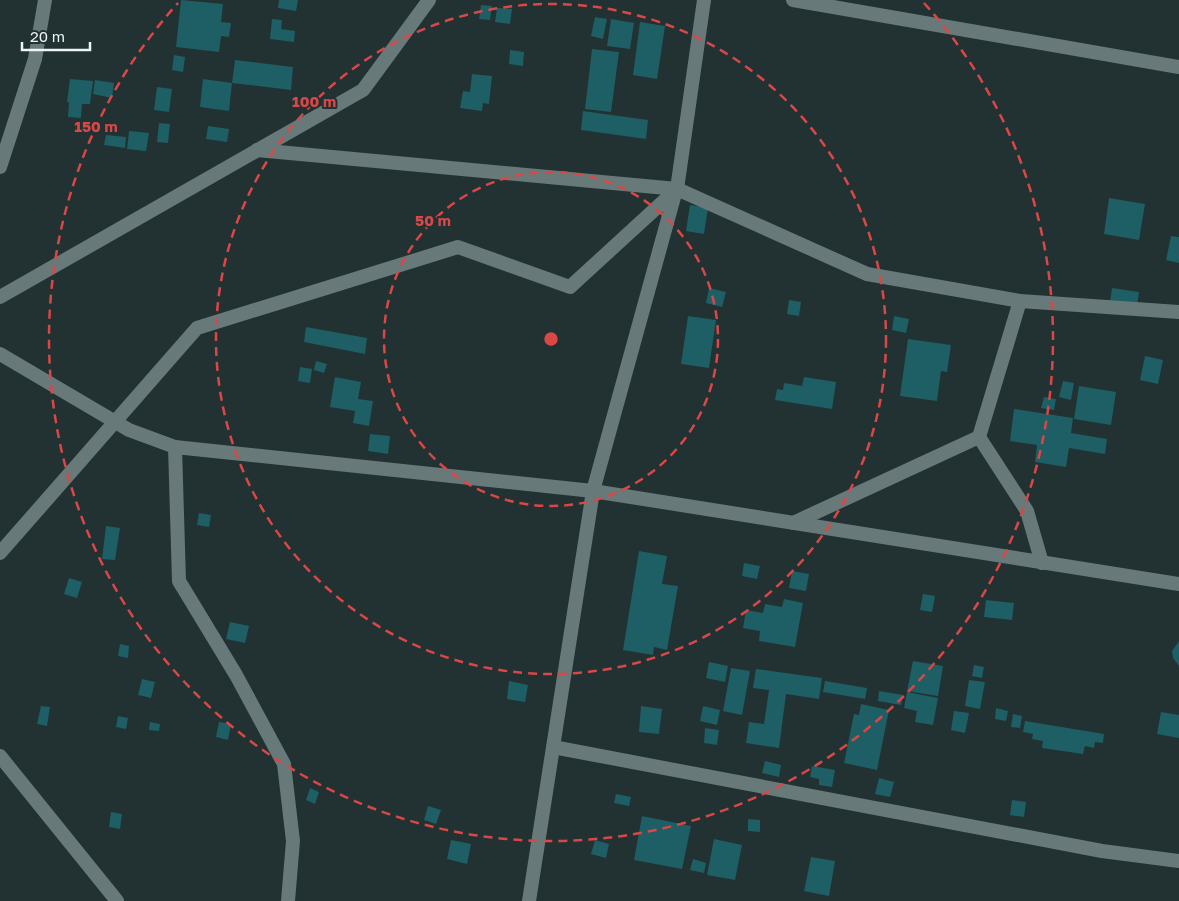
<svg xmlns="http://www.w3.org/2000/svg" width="1179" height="901" font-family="'Golos Text',sans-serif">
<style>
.building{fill:#1d5f64}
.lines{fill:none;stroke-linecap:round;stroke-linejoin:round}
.minor{stroke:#68797a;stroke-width:14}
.ring{fill:none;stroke:#d94747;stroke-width:2.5;stroke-dasharray:9 6}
.centre{fill:#d94747;stroke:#223132;stroke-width:2.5}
.ring-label{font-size:15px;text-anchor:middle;font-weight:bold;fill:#d94747;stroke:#223132;stroke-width:4;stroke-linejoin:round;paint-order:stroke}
</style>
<rect width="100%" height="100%" fill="#223132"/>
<g class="building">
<polygon points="181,0 223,4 221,22 231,23 229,37 221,36 219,52 176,47"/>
<polygon points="279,0 298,0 296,11 278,8"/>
<polygon points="481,5 492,6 490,20 479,19"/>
<polygon points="497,8 512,9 510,24 495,22"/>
<polygon points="595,17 607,19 603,39 591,36"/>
<polygon points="272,19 282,20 281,29 295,31 294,42 270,39"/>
<polygon points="611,19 634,23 630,49 607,46"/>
<polygon points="640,22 665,26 657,79 633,75"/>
<polygon points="592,49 619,52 611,112 585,109"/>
<polygon points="510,50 524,52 523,66 509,64"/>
<polygon points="174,55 185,57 183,72 172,70"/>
<polygon points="235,60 293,67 291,90 232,83"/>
<polygon points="472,74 492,76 489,104 483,103 482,111 460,108 463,91 470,92"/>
<polygon points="70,79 93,81 90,104 82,104 81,118 68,117 69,102 67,102"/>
<polygon points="203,79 232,83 229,111 200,107"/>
<polygon points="95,80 114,83 112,98 93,94"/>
<polygon points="157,87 172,89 169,112 154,110"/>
<polygon points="583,111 648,120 646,139 581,130"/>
<polygon points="159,123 170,124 168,143 157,142"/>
<polygon points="208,126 229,129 227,142 206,139"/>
<polygon points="129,131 149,133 146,151 127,149"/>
<polygon points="106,135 126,137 125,148 104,145"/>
<polygon points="1109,198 1145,204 1139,240 1104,234"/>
<polygon points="690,205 708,208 704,234 686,231"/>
<polygon points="1171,236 1179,237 1179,263 1166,260"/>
<polygon points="709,288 726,292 722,307 706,303"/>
<polygon points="1112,288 1139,292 1137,306 1110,302"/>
<polygon points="789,300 801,302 799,316 787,314"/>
<polygon points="688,316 716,320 709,368 681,364"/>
<polygon points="894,316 909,319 906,333 892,330"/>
<polygon points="306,327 367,338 365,354 304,342"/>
<polygon points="908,339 951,345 947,372 941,371 937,401 900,396"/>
<polygon points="1145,356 1163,360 1158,384 1140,380"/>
<polygon points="316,361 327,364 324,373 314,370"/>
<polygon points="300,367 312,369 310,383 298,381"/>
<polygon points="335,377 361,382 358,399 373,401 369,426 353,423 355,411 330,407"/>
<polygon points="804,377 836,382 832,409 775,400 777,389 783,390 784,383 802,386"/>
<polygon points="1063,381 1074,383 1071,400 1059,397"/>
<polygon points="1079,386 1116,392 1111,425 1074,419"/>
<polygon points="1044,397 1056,399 1054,410 1041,408"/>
<polygon points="1014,409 1073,418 1071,433 1107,439 1105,454 1069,448 1066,467 1035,462 1037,445 1010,441"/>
<polygon points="370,434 390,436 388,454 368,451"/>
<polygon points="199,513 211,515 209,527 197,525"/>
<polygon points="106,526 120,528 115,560 102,559"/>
<polygon points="639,551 667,556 662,584 678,586 667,650 654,647 653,655 623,650"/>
<polygon points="744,563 760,566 757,579 742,576"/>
<polygon points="792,571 809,574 806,591 789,588"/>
<polygon points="69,578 82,582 77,598 64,594"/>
<polygon points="923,594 935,596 932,612 920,610"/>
<polygon points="784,599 803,603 795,647 759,641 760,631 743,628 746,610 763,613 765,604 782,607"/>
<polygon points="986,600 1014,603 1012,620 984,617"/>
<polygon points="230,622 249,626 245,643 226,639"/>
<polygon points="1179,641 1179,666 1173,658 1172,651"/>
<polygon points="120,644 129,646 128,658 118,656"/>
<polygon points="913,661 943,666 938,696 907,691"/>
<polygon points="709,662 728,666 725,682 706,678"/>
<polygon points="974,665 984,667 982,678 972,676"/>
<polygon points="731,668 750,671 742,715 723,711"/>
<polygon points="756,669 822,678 819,699 786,694 779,748 746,743 749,722 764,724 769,690 753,688"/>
<polygon points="142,679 155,682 151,698 138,695"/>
<polygon points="969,680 985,682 980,709 965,706"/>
<polygon points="509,681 528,685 525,702 507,699"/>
<polygon points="825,681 867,688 865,699 823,692"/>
<polygon points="879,691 903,695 901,705 878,701"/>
<polygon points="907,692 938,698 933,725 915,722 917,711 904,708"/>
<polygon points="861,704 889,710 877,770 844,763 854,714 859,715"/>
<polygon points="41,706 50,707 47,726 37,724"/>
<polygon points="641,706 662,709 659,734 639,732"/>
<polygon points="703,706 720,710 717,725 700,721"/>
<polygon points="996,708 1008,711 1006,721 995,719"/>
<polygon points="954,711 969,713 965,733 951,730"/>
<polygon points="1161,712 1179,715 1179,738 1157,734"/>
<polygon points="1013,714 1022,716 1020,728 1011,727"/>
<polygon points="118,716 128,718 126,729 116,727"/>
<polygon points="1025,721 1104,734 1103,743 1095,742 1094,748 1085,746 1083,754 1042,748 1043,741 1032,739 1033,734 1023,732"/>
<polygon points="150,722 160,724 159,731 149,730"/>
<polygon points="219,722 231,724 228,740 216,737"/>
<polygon points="705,728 719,730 717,745 704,743"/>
<polygon points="765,761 781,765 779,777 762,773"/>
<polygon points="812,766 835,770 832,787 819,785 819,779 810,777"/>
<polygon points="879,778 894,782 890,797 875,794"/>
<polygon points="310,788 319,792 315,804 306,800"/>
<polygon points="616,794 631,797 629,806 614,803"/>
<polygon points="1012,800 1026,802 1024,817 1010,815"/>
<polygon points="428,806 441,810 436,824 424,820"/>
<polygon points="111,812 122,814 120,829 109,827"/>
<polygon points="642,816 691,826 682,869 634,860"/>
<polygon points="748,819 760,820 760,832 748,831"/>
<polygon points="714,839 742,845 735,880 707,875"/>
<polygon points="451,840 471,844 467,864 447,859"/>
<polygon points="595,840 609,844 606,858 591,854"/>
<polygon points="811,857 835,861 829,896 804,891"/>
<polygon points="693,859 706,863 704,873 690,870"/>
</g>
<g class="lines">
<g class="minor">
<polyline points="793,0 1179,67"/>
<polyline points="257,150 677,189 867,274 1020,301 1179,312"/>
<polyline points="0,167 35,59 45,0"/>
<polyline points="0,297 363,90 429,0"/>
<polyline points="0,354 129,430 175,447 593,491 1179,584"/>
<polyline points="979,437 1027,511 1042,563"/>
<polyline points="175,447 179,581 236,675 284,764 293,841 288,901"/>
<polyline points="793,523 979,437 1020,301"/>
<polyline points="0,553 197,328 458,247 570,287 677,189 704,0"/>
<polyline points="553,747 1102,851 1179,861"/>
<polyline points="0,756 117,901"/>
<polyline points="529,901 593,491 676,190"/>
</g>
</g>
<g class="ring">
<circle cx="551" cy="339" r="167"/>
<circle cx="551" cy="339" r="335"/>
<path d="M924 3A502 502 0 1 1 178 3"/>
</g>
<circle cx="551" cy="339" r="8" class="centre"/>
<g class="ring-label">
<text x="314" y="107">100 m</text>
<text x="96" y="132">150 m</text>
<text x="433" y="226">50 m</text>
</g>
<path d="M22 42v8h68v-8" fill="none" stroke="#edf6f7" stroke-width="2.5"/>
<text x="30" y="42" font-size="15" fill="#edf6f7" stroke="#223132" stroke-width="4" paint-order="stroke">20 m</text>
</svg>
